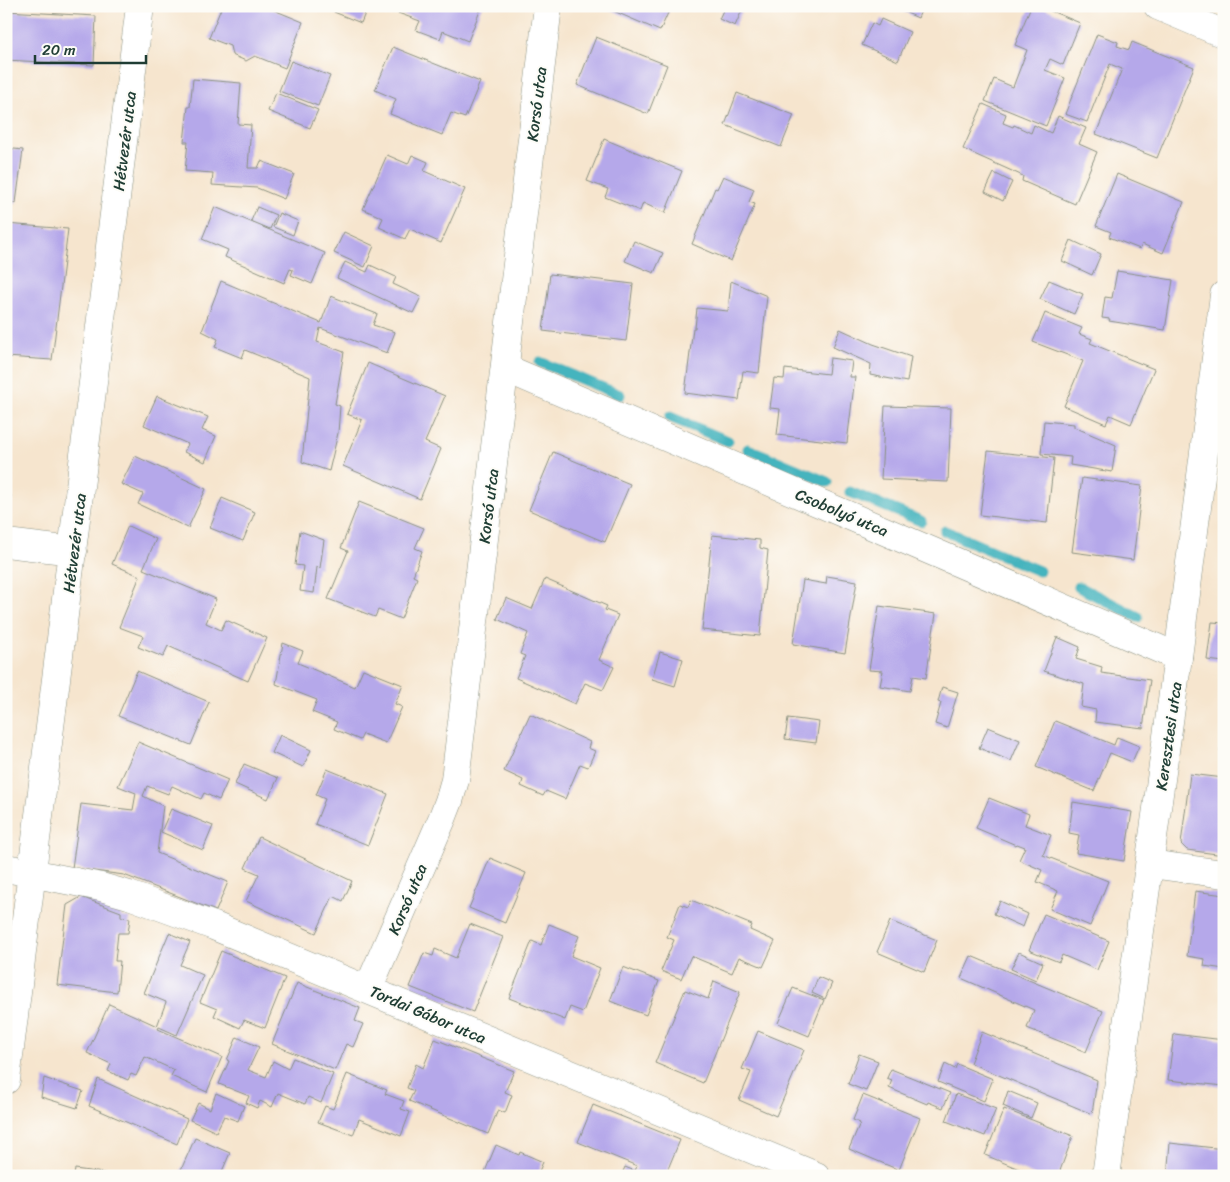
<svg xmlns="http://www.w3.org/2000/svg" width="1230" height="1182" font-family="Sriracha,sans-serif">
<style>
.lines{fill:none;stroke-linecap:round;stroke-linejoin:round}
.stream{stroke:#45b4be;stroke-width:11}
.building{fill:#b5a8ea}
.minor-casing{stroke:#8a9181;stroke-width:29}
.minor{stroke:#fff;stroke-width:28}
.labels{text-anchor:middle;stroke-width:4;stroke-linejoin:round;paint-order:stroke}
.street-label{font-size:16px;fill:#1f3d34;stroke:#fdfcf7}
</style>
<rect width="100%" height="100%" fill="#fdfcf7"/>
<filter id="ink" filterUnits="userSpaceOnUse"><feTurbulence type="fractalNoise" baseFrequency=".02" numOctaves="2"/><feDisplacementMap in="SourceGraphic" scale="10" xChannelSelector="R" yChannelSelector="G"/><feConvolveMatrix kernelMatrix="1 2 1 2 8 2 1 2 1" color-interpolation-filters="sRGB"/></filter>
<filter id="wash" filterUnits="userSpaceOnUse"><feTurbulence type="fractalNoise" baseFrequency=".0096" numOctaves="4" result="noise"/><feDisplacementMap in="SourceGraphic" scale="20" xChannelSelector="R" yChannelSelector="G"/><feGaussianBlur stdDeviation="1.12" result="paint"/><feColorMatrix in="noise" values="0 0 0 0 0 0 0 0 0 0 0 0 0 0 0 0 0 1.4 0 .05"/><feComposite in="paint" operator="in"/></filter>
<g filter="url(#wash)">
<rect width="100%" height="100%" fill="#f6e5ce"/>
<g class="lines">
<g class="stream">
<polyline points="540,362 620,395"/>
<polyline points="670,417 728,441"/>
<polyline points="748,449 768,457"/>
<polyline points="775,460 827,482"/>
<polyline points="850,492 921,521"/>
<polyline points="945,531 1004,556"/>
<polyline points="1010,559 1039,571"/>
<polyline points="1079,587 1138,617"/>
</g>
</g>
<g id="blocks">
<g class="building">
<polygon points="222,6 264,6 303,22 285,68 255,56 246,61 232,55 230,46 209,38"/>
<polygon points="336,6 368,6 361,23 334,12"/>
<polygon points="401,6 482,6 468,41 443,31 440,39 416,30 420,21 398,13"/>
<polygon points="602,6 671,6 660,31"/>
<polygon points="725,6 743,8 735,26 719,19"/>
<polygon points="891,6 923,6 918,18"/>
<polygon points="1031,6 1039,6 1080,23 1063,65 1050,59 1045,70 1065,78 1046,126 985,101 994,79 1013,87 1027,50 1015,45"/>
<polygon points="6,11 96,16 94,65 6,60"/>
<polygon points="881,19 910,32 898,61 862,45 872,23 878,26"/>
<polygon points="1097,34 1118,42 1117,46 1129,50 1132,42 1194,67 1157,158 1096,134 1122,69 1110,64 1087,122 1065,114"/>
<polygon points="596,37 667,65 648,114 577,85"/>
<polygon points="393,47 480,82 465,118 451,113 442,135 390,114 396,99 375,90"/>
<polygon points="291,61 330,76 318,106 279,91"/>
<polygon points="193,79 241,83 238,124 251,125 248,168 258,168 261,161 294,174 284,199 257,188 212,185 213,173 185,171 188,142 184,142 188,107 190,107"/>
<polygon points="276,93 318,110 310,128 268,111"/>
<polygon points="737,93 794,115 781,147 725,125"/>
<polygon points="983,104 1006,114 1003,123 1013,127 1014,125 1031,133 1034,125 1051,133 1058,116 1086,128 1079,144 1097,152 1075,204 1022,181 1023,176 963,149"/>
<polygon points="604,139 682,171 665,213 643,203 640,211 605,197 608,189 587,181"/>
<polygon points="6,148 23,150 16,203 6,202"/>
<polygon points="387,155 408,164 412,155 428,162 424,171 465,189 441,243 410,229 405,239 379,227 383,218 363,209"/>
<polygon points="994,173 1012,182 1003,201 985,192"/>
<polygon points="1117,174 1184,202 1163,253 1142,244 1140,249 1109,237 1111,232 1096,226"/>
<polygon points="723,176 754,189 749,202 755,204 731,261 692,244 715,188 717,189"/>
<polygon points="215,207 325,253 312,284 291,275 293,270 290,269 284,283 225,257 228,250 202,239"/>
<polygon points="257,207 276,215 270,229 251,221"/>
<polygon points="279,213 298,221 293,235 273,227"/>
<polygon points="6,224 68,229 52,360 6,357"/>
<polygon points="344,232 374,246 365,267 334,253"/>
<polygon points="1071,240 1101,254 1092,275 1062,261"/>
<polygon points="634,241 663,253 654,273 625,261"/>
<polygon points="345,262 367,272 370,265 396,277 393,284 421,297 413,313 337,278"/>
<polygon points="1117,271 1173,280 1165,330 1109,321 1110,319 1102,318 1105,297 1112,298"/>
<polygon points="550,274 633,284 626,341 543,331"/>
<polygon points="1049,280 1083,294 1074,314 1040,299"/>
<polygon points="221,281 321,323 331,296 377,314 373,325 395,332 387,353 320,328 317,342 344,352 335,404 340,406 338,433 329,471 302,462 310,377 245,350 242,358 215,347 218,339 202,331"/>
<polygon points="731,281 767,296 759,373 743,371 739,400 685,393 693,328 695,328 697,308 728,311"/>
<polygon points="1045,313 1082,328 1079,334 1092,339 1090,343 1154,369 1131,424 1110,415 1106,424 1064,406 1083,361 1033,342"/>
<polygon points="840,329 873,344 911,357 907,382 870,375 871,364 833,347"/>
<polygon points="830,358 852,361 850,377 855,377 847,443 777,435 780,409 770,408 774,378 784,379 785,369 828,374"/>
<polygon points="368,363 445,396 425,442 441,449 420,499 343,466 362,420 347,414"/>
<polygon points="157,396 208,417 202,430 216,436 205,462 184,452 188,444 144,425"/>
<polygon points="885,406 951,408 948,482 881,479"/>
<polygon points="1044,421 1074,424 1074,427 1116,445 1112,472 1070,465 1071,457 1041,454"/>
<polygon points="988,451 1054,458 1047,523 980,515"/>
<polygon points="553,452 630,484 605,542 529,510"/>
<polygon points="135,456 206,489 188,528 138,504 143,494 121,484"/>
<polygon points="1082,478 1142,486 1133,560 1072,552"/>
<polygon points="6,494 11,495 8,516 6,516"/>
<polygon points="222,498 255,512 243,541 210,528"/>
<polygon points="359,502 424,528 415,548 422,551 413,576 417,578 401,619 378,610 375,617 328,599 348,551 341,548"/>
<polygon points="128,526 156,539 143,569 216,599 206,623 221,630 226,620 267,638 248,681 168,646 163,657 138,647 143,636 119,627 140,576 112,564"/>
<polygon points="300,531 324,540 320,568 317,567 314,593 300,591 303,566 295,565"/>
<polygon points="712,535 760,540 760,548 768,550 760,636 702,630"/>
<polygon points="827,576 857,581 845,653 793,644 803,580 826,584"/>
<polygon points="545,579 607,606 605,610 618,615 599,660 614,667 603,690 585,683 575,704 516,678 525,656 520,654 528,633 497,619 506,598 532,609"/>
<polygon points="879,606 936,614 926,678 913,676 910,691 880,686 883,671 869,670"/>
<polygon points="1212,622 1224,623 1224,662 1207,660"/>
<polygon points="1057,637 1080,647 1076,659 1102,667 1101,673 1150,680 1143,728 1095,722 1096,710 1081,707 1084,684 1044,671"/>
<polygon points="283,643 303,651 298,663 355,687 363,669 403,685 395,704 402,707 386,743 363,734 360,740 334,729 337,722 312,712 317,700 276,684"/>
<polygon points="660,652 683,659 675,686 652,679"/>
<polygon points="137,671 209,702 191,745 118,716"/>
<polygon points="942,687 958,692 947,728 935,724 941,703 938,702"/>
<polygon points="530,714 590,742 588,748 595,751 588,767 580,764 565,799 546,791 543,796 521,786 523,780 504,771"/>
<polygon points="788,718 819,722 816,743 785,739"/>
<polygon points="1055,721 1114,745 1117,737 1139,746 1132,762 1110,753 1094,791 1036,767"/>
<polygon points="988,727 1020,740 1011,761 979,748"/>
<polygon points="1223,729 1224,729 1224,751 1220,751"/>
<polygon points="280,735 311,750 303,767 272,753"/>
<polygon points="138,742 228,780 219,800 204,793 201,799 172,786 168,794 147,786 143,796 163,806 157,853 228,882 216,911 124,875 72,868 81,804 133,810 136,793 118,786"/>
<polygon points="244,764 278,778 268,799 235,784"/>
<polygon points="327,769 388,794 368,845 315,824 325,799 316,795"/>
<polygon points="1190,774 1224,778 1224,855 1187,850 1181,844"/>
<polygon points="989,798 1029,814 1025,825 1051,835 1043,855 1108,881 1090,926 1050,909 1058,891 1037,882 1042,870 1019,860 1025,847 1017,844 1016,845 976,828"/>
<polygon points="1073,802 1132,812 1124,861 1076,853 1079,835 1069,833"/>
<polygon points="171,809 213,826 203,850 161,832"/>
<polygon points="259,837 352,881 343,901 333,896 316,933 246,901 259,874 245,868"/>
<polygon points="490,858 526,873 505,923 469,908"/>
<polygon points="1195,891 1224,895 1224,969 1204,966 1205,959 1187,956"/>
<polygon points="81,897 121,912 121,917 130,918 128,933 118,933 115,961 120,961 117,992 57,985 67,905"/>
<polygon points="691,900 752,925 750,930 775,941 763,967 739,957 732,973 691,956 681,979 661,971 674,940 667,937 680,904 688,907"/>
<polygon points="1000,901 1028,914 1023,927 994,914"/>
<polygon points="1044,914 1109,941 1097,970 1062,955 1059,962 1029,950"/>
<polygon points="890,921 937,940 924,972 877,952"/>
<polygon points="470,924 503,937 473,1012 410,987 424,953 433,956 435,949 456,958"/>
<polygon points="549,924 579,936 571,956 600,968 583,1012 570,1007 565,1020 509,998 532,941 541,945"/>
<polygon points="169,933 190,942 180,965 203,975 177,1035 159,1027 158,1029 222,1057 207,1092 171,1076 174,1070 145,1057 136,1076 131,1074 128,1080 108,1071 111,1064 87,1053 109,1004 157,1026 166,1002 144,993"/>
<polygon points="221,951 285,978 265,1028 244,1020 240,1028 214,1016 217,1009 200,1002"/>
<polygon points="1019,952 1043,963 1036,980 1011,969"/>
<polygon points="971,956 1103,1011 1086,1052 1027,1028 1034,1010 961,978"/>
<polygon points="623,967 659,981 646,1015 610,1001"/>
<polygon points="818,977 832,983 825,999 812,993"/>
<polygon points="714,981 740,992 703,1083 655,1063 685,990 708,999"/>
<polygon points="297,983 360,1008 355,1021 363,1024 353,1047 346,1044 335,1070 272,1044"/>
<polygon points="793,988 824,1000 809,1036 778,1023"/>
<polygon points="758,1031 804,1050 776,1116 739,1100 751,1072 742,1069"/>
<polygon points="982,1032 1097,1080 1092,1114 970,1063"/>
<polygon points="1174,1034 1224,1040 1224,1086 1168,1080"/>
<polygon points="237,1037 259,1047 248,1070 266,1077 273,1061 288,1069 293,1058 333,1074 321,1103 308,1097 305,1104 278,1093 272,1107 260,1101 257,1108 246,1103 249,1096 219,1084 229,1061 227,1060"/>
<polygon points="435,1039 514,1071 505,1092 512,1095 505,1113 498,1110 488,1134 409,1101 414,1091 407,1088 416,1064 423,1068"/>
<polygon points="859,1054 878,1061 866,1091 848,1084"/>
<polygon points="945,1064 955,1069 957,1064 993,1079 984,1101 938,1082"/>
<polygon points="891,1069 950,1093 943,1108 928,1102 927,1104 889,1088 892,1080 887,1078"/>
<polygon points="347,1074 387,1090 385,1094 404,1101 401,1109 410,1112 401,1136 359,1119 353,1135 318,1122 325,1106 333,1109"/>
<polygon points="44,1078 83,1091 77,1108 41,1097"/>
<polygon points="98,1079 187,1119 177,1144 89,1106"/>
<polygon points="1008,1091 1037,1103 1031,1118 1003,1106"/>
<polygon points="216,1093 244,1106 238,1121 224,1116 216,1132 190,1120 198,1103 210,1109"/>
<polygon points="956,1094 996,1109 985,1136 946,1121"/>
<polygon points="863,1095 920,1118 899,1170 849,1149 860,1123 853,1120"/>
<polygon points="593,1105 680,1140 665,1176 621,1176 625,1167 635,1171 637,1166 578,1142"/>
<polygon points="1004,1109 1073,1136 1058,1176 1036,1176 985,1155"/>
<polygon points="195,1138 230,1153 220,1176 189,1176 180,1172"/>
<polygon points="1170,1143 1224,1149 1224,1176 1167,1176"/>
<polygon points="496,1145 519,1155 520,1152 543,1162 537,1176 488,1176 484,1174"/>
<polygon points="75,1169 117,1175 117,1176 74,1176"/>
</g>
</g>
</g>
<g filter="url(#ink)">
<use href="#blocks" fill-opacity="0" stroke="#8a9181" stroke-width="1"/>
<g class="lines">
<defs>
<g id="minor">
<polyline points="1158,6 1224,34"/>
<polyline points="505,368 1178,657"/>
<polyline points="6,543 73,551"/>
<polyline points="1150,864 1224,874"/>
<polyline points="6,868 101,887 129,895 214,926 816,1176"/>
<polyline points="368,989 442,819 449,801 455,780 548,6"/>
<polyline points="6,1080 140,6"/>
<polyline points="1106,1176 1178,657 1224,295"/>
</g>
</defs>
<use href="#minor" class="minor-casing"/>
<use href="#minor" class="minor"/>
</g>
</g>
<g class="labels">
<g class="street-label">
<text transform="translate(536 104) rotate(-83)" y="6">Korsó utca</text>
<text transform="translate(124 141) rotate(-83)" y="6">Hétvezér utca</text>
<text transform="translate(488 506) rotate(-83)" y="6">Korsó utca</text>
<text transform="translate(842 512) rotate(23)" y="6">Csobolyó utca</text>
<text transform="translate(74 543) rotate(-83)" y="6">Hétvezér utca</text>
<text transform="translate(1168 736) rotate(-82)" y="6">Keresztesi utca</text>
<text transform="translate(407 899) rotate(-67)" y="6">Korsó utca</text>
<text transform="translate(428 1014) rotate(23)" y="6">Tordai Gábor utca</text>
</g>
</g>
<rect width="1230" height="1182" fill="none" stroke="#fdfcf7" stroke-width="25"/>
<path d="M35 55v8h111v-8" fill="none" stroke="#1f3d34" stroke-width="2.5"/>
<text x="42" y="55" font-size="15" fill="#1f3d34" stroke="#fdfcf7" stroke-width="4" paint-order="stroke">20 m</text>
</svg>
